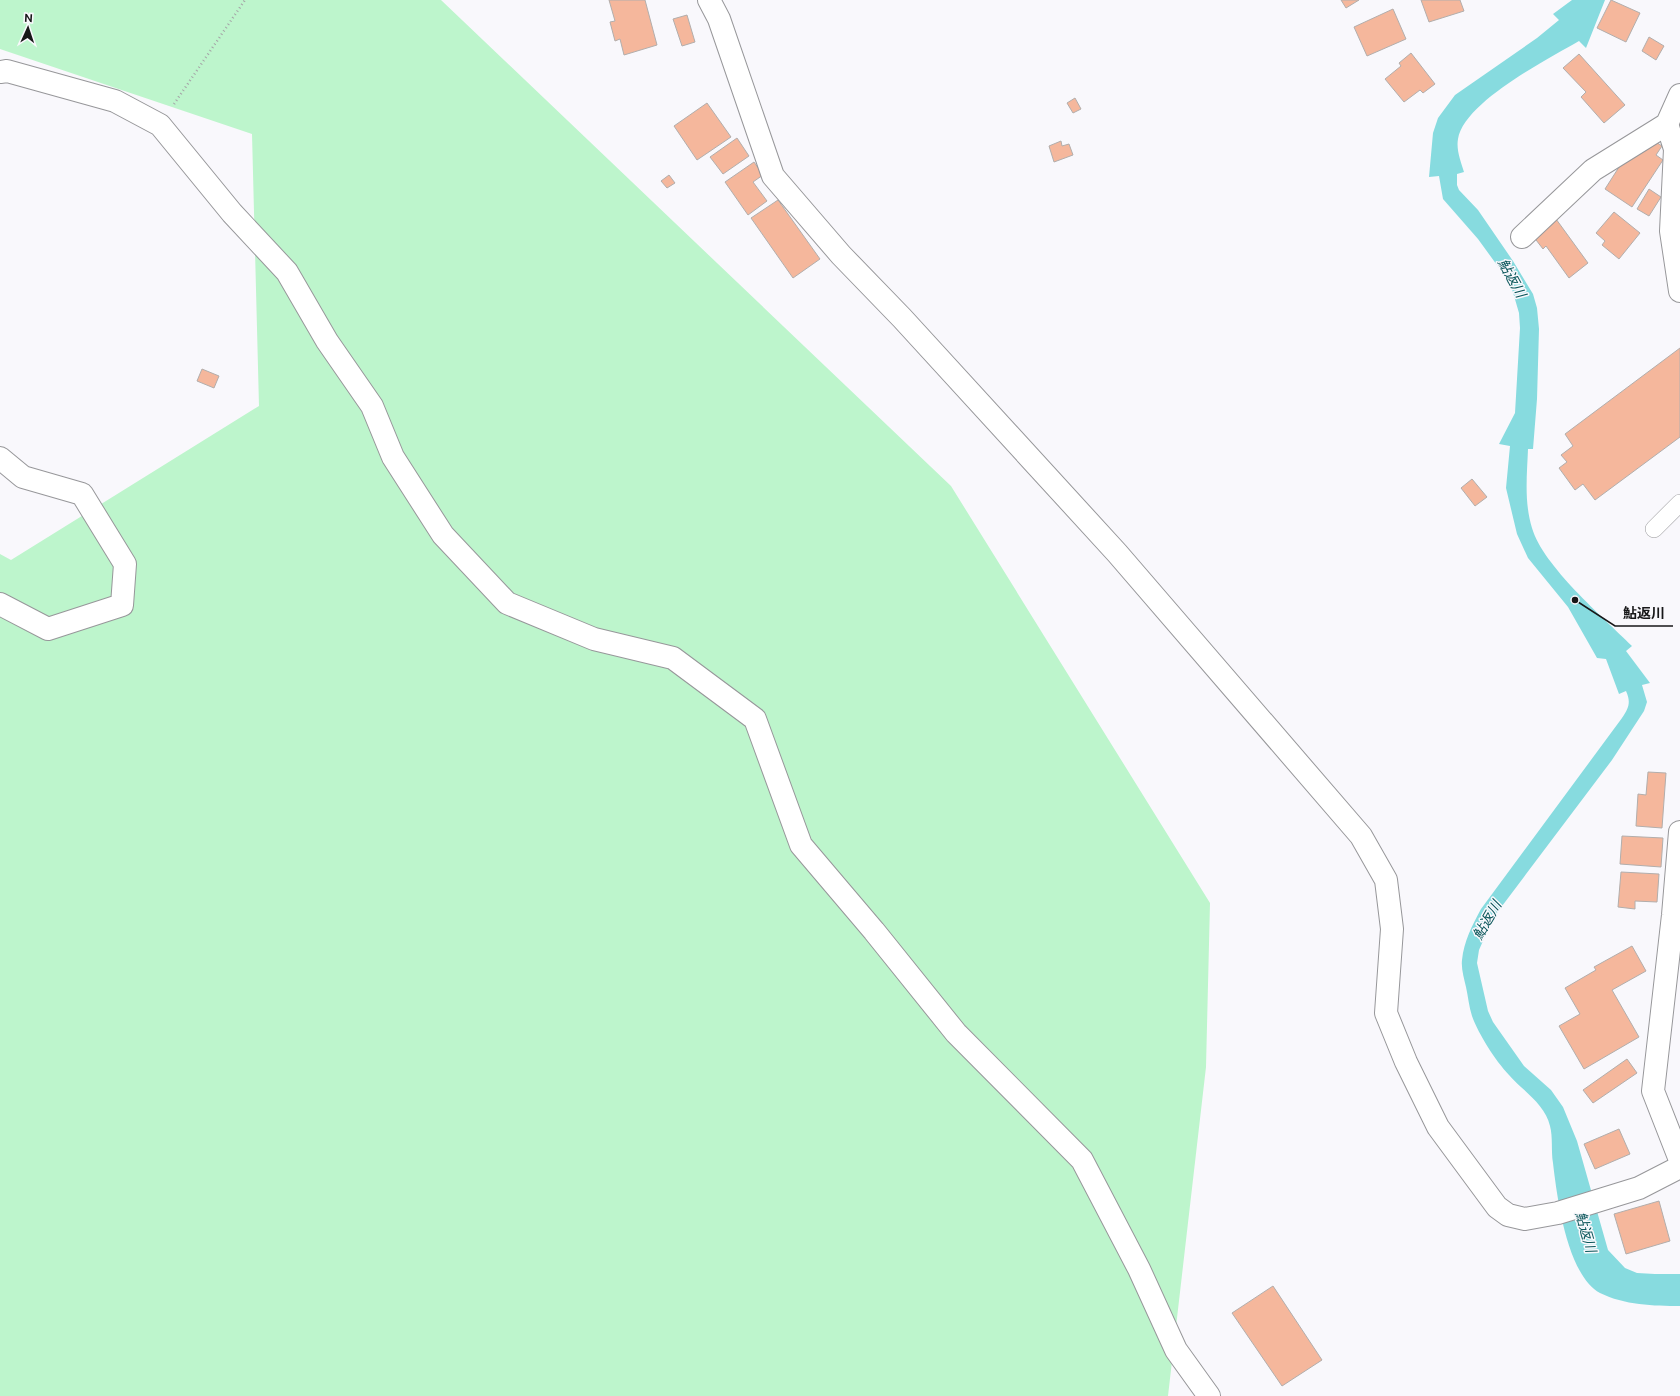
<svg xmlns="http://www.w3.org/2000/svg" width="1680" height="1396" font-family="'Public Sans','Noto Sans JP',sans-serif">
<style>
.green{fill:#bdf5cc}
.water{fill:#87dbdf}
.building{fill:#f5b79c;stroke:#b2aeac}
.lines{fill:none;stroke-linecap:round;stroke-linejoin:round}
.lane-casing{stroke:#97979a;stroke-width:18}
.street-casing{stroke:#97979a;stroke-width:24}
.path{stroke:#a4a3a6;stroke-width:2.5;stroke-dasharray:1 3;stroke-linecap:butt}
.lane{stroke:#fff;stroke-width:17}
.street{stroke:#fff;stroke-width:22}
.labels{text-anchor:middle;stroke-width:3;stroke-linejoin:round;paint-order:stroke}
.water-label{font-size:14px;font-style:italic;fill:#0a565a;stroke:#f9f8fc}
.leader{fill:none;stroke:#171718;stroke-width:1.5}
.callout-dot{fill:#171718;stroke:#f9f8fc;stroke-width:1.5}
.callout-label{font-size:14px;text-anchor:middle;font-weight:bold;fill:#171718;stroke:#f9f8fc;stroke-width:3;stroke-linejoin:round;paint-order:stroke}
</style>
<rect width="100%" height="100%" fill="#f9f8fc"/>
<polygon class="green" points="0,0 441,0 951,486 1210,903 1206,1067 1168,1396 0,1396 0,554 11,560 259,406 252,134 0,49"/>
<path class="water" d="M1572,0H1605L1586,48L1579,41C1548,59 1464,102 1458,139C1456,150 1461,162 1464,172L1457,174V185L1459,190L1478,210L1513,261L1533,294L1537,308L1539,329L1537,399L1533,449H1528C1527,475 1524,502 1532,528C1543,566 1603,617 1632,646L1626,651L1650,683L1642,685L1647,702L1644,711L1612,760L1493,918L1479,950L1477,963L1488,1011L1493,1022L1524,1066L1551,1090L1563,1107L1577,1141L1608,1250L1625,1268L1637,1273L1655,1274H1680V1306C1654,1306 1624,1305 1600,1293C1567,1275 1557,1197 1553,1163C1551,1151 1553,1137 1550,1126C1545,1104 1523,1091 1509,1075C1495,1060 1479,1035 1472,1016C1469,1007 1468,996 1466,987C1464,978 1461,968 1462,960C1464,941 1472,926 1481,909L1622,718C1629,708 1631,702 1626,691L1619,694L1606,659L1597,658L1568,607L1528,558L1517,534L1506,488L1510,446L1499,444L1515,413L1520,328L1519,313L1512,289L1502,272L1478,239L1443,199L1439,176L1429,177L1433,133L1438,118L1455,95L1537,38L1559,20L1553,14Z"/>
<g class="building">
<polygon points="609,0 645,0 657,45 624,55 620,39 615,41 610,22 615,21"/>
<polygon points="1341,0 1359,0 1346,8"/>
<polygon points="1421,0 1460,0 1464,11 1429,22"/>
<polygon points="1611,0 1640,13 1626,42 1597,28"/>
<polygon points="1393,9 1406,39 1367,56 1354,27"/>
<polygon points="687,15 695,42 682,46 673,19"/>
<polygon points="1649,37 1664,46 1656,60 1642,51"/>
<polygon points="1411,53 1435,84 1423,93 1420,90 1404,102 1385,79 1401,66 1399,63"/>
<polygon points="1579,54 1625,105 1604,123 1581,97 1586,92 1563,68"/>
<polygon points="1075,98 1081,109 1073,113 1067,103"/>
<polygon points="707,103 731,137 697,160 674,126"/>
<polygon points="1648,137 1662,146 1656,155 1663,160 1632,207 1605,189 1628,153 1635,157"/>
<polygon points="737,138 749,156 723,174 710,157"/>
<polygon points="1061,141 1062,146 1069,144 1073,155 1054,162 1049,146"/>
<polygon points="754,162 763,175 753,182 767,201 748,215 725,182"/>
<polygon points="669,175 675,183 667,188 661,181"/>
<polygon points="1649,189 1661,197 1649,216 1637,209"/>
<polygon points="778,200 820,259 793,278 751,218"/>
<polygon points="1614,212 1640,233 1619,259 1602,245 1605,241 1596,233"/>
<polygon points="1556,219 1588,263 1569,278 1546,246 1543,249 1533,236"/>
<polygon points="1680,348 1680,437 1595,500 1583,484 1575,490 1559,468 1567,462 1561,455 1573,446 1565,434"/>
<polygon points="202,369 219,376 214,388 197,381"/>
<polygon points="1472,479 1487,497 1475,506 1461,488"/>
<polygon points="1648,772 1666,773 1662,828 1636,826 1638,794 1646,795"/>
<polygon points="1622,836 1663,838 1661,867 1620,864"/>
<polygon points="1621,872 1659,874 1657,902 1635,901 1635,909 1618,907"/>
<polygon points="1632,946 1646,971 1612,990 1639,1037 1584,1069 1559,1026 1580,1014 1565,988 1596,970 1594,967"/>
<polygon points="1627,1059 1637,1073 1593,1103 1583,1090"/>
<polygon points="1619,1129 1630,1154 1595,1169 1584,1144"/>
<polygon points="1659,1201 1670,1241 1626,1254 1614,1214"/>
<polygon points="1273,1286 1322,1360 1282,1386 1232,1313"/>
</g>
<g class="lines">
<defs>
<polyline id="lane" points="1654,529 1680,503"/>
<g id="street">
<polyline points="709,0 719,19 773,176 841,255 902,318 1117,553 1361,836 1386,880 1392,929 1386,1013 1406,1062 1438,1127 1497,1207 1508,1215 1525,1219 1558,1213 1639,1188 1680,1167"/>
<polyline points="0,72 7,71 115,101 160,125 232,213 287,272 327,341 372,406 393,457 443,535 507,603 594,639 673,658 755,719 801,845 874,931 956,1033 1082,1160 1139,1269 1176,1350 1209,1396"/>
<polyline points="1667,124 1675,149 1671,231 1680,291"/>
<polyline points="1522,237 1593,170 1667,124 1680,95"/>
<polyline points="0,458 23,477 82,494 125,564 122,605 48,629 0,604"/>
<polyline points="1680,832 1673,915 1653,1091 1680,1160"/>
</g>
</defs>
<use href="#lane" class="lane-casing"/>
<use href="#street" class="street-casing"/>
<polyline class="path" points="174,104 245,0"/>
<use href="#lane" class="lane"/>
<use href="#street" class="street"/>
</g>
<g class="labels">
<g class="water-label">
<text transform="translate(1512 278) rotate(61)" y="5">鮎返川</text>
<text transform="translate(1487 920) rotate(-60)" y="5">鮎返川</text>
<text transform="translate(1586 1232) rotate(74)" y="5">鮎返川</text>
</g>
</g>
<path class="leader" d="M1575 600L1615 626H1673"/>
<circle class="callout-dot" cx="1575" cy="600" r="4"/>
<g class="callout-label">
<text x="1644" y="618">鮎返川</text>
</g>
<g transform="translate(28 28) rotate(3)" stroke="#f9f8fc" stroke-width="3" paint-order="stroke">
<path d="M0-3L7 15L0 10L-7 15Z" fill="#171718"/>
<text y="-6" font-size="11" font-weight="bold" text-anchor="middle" fill="#171718">N</text>
</g>
</svg>
